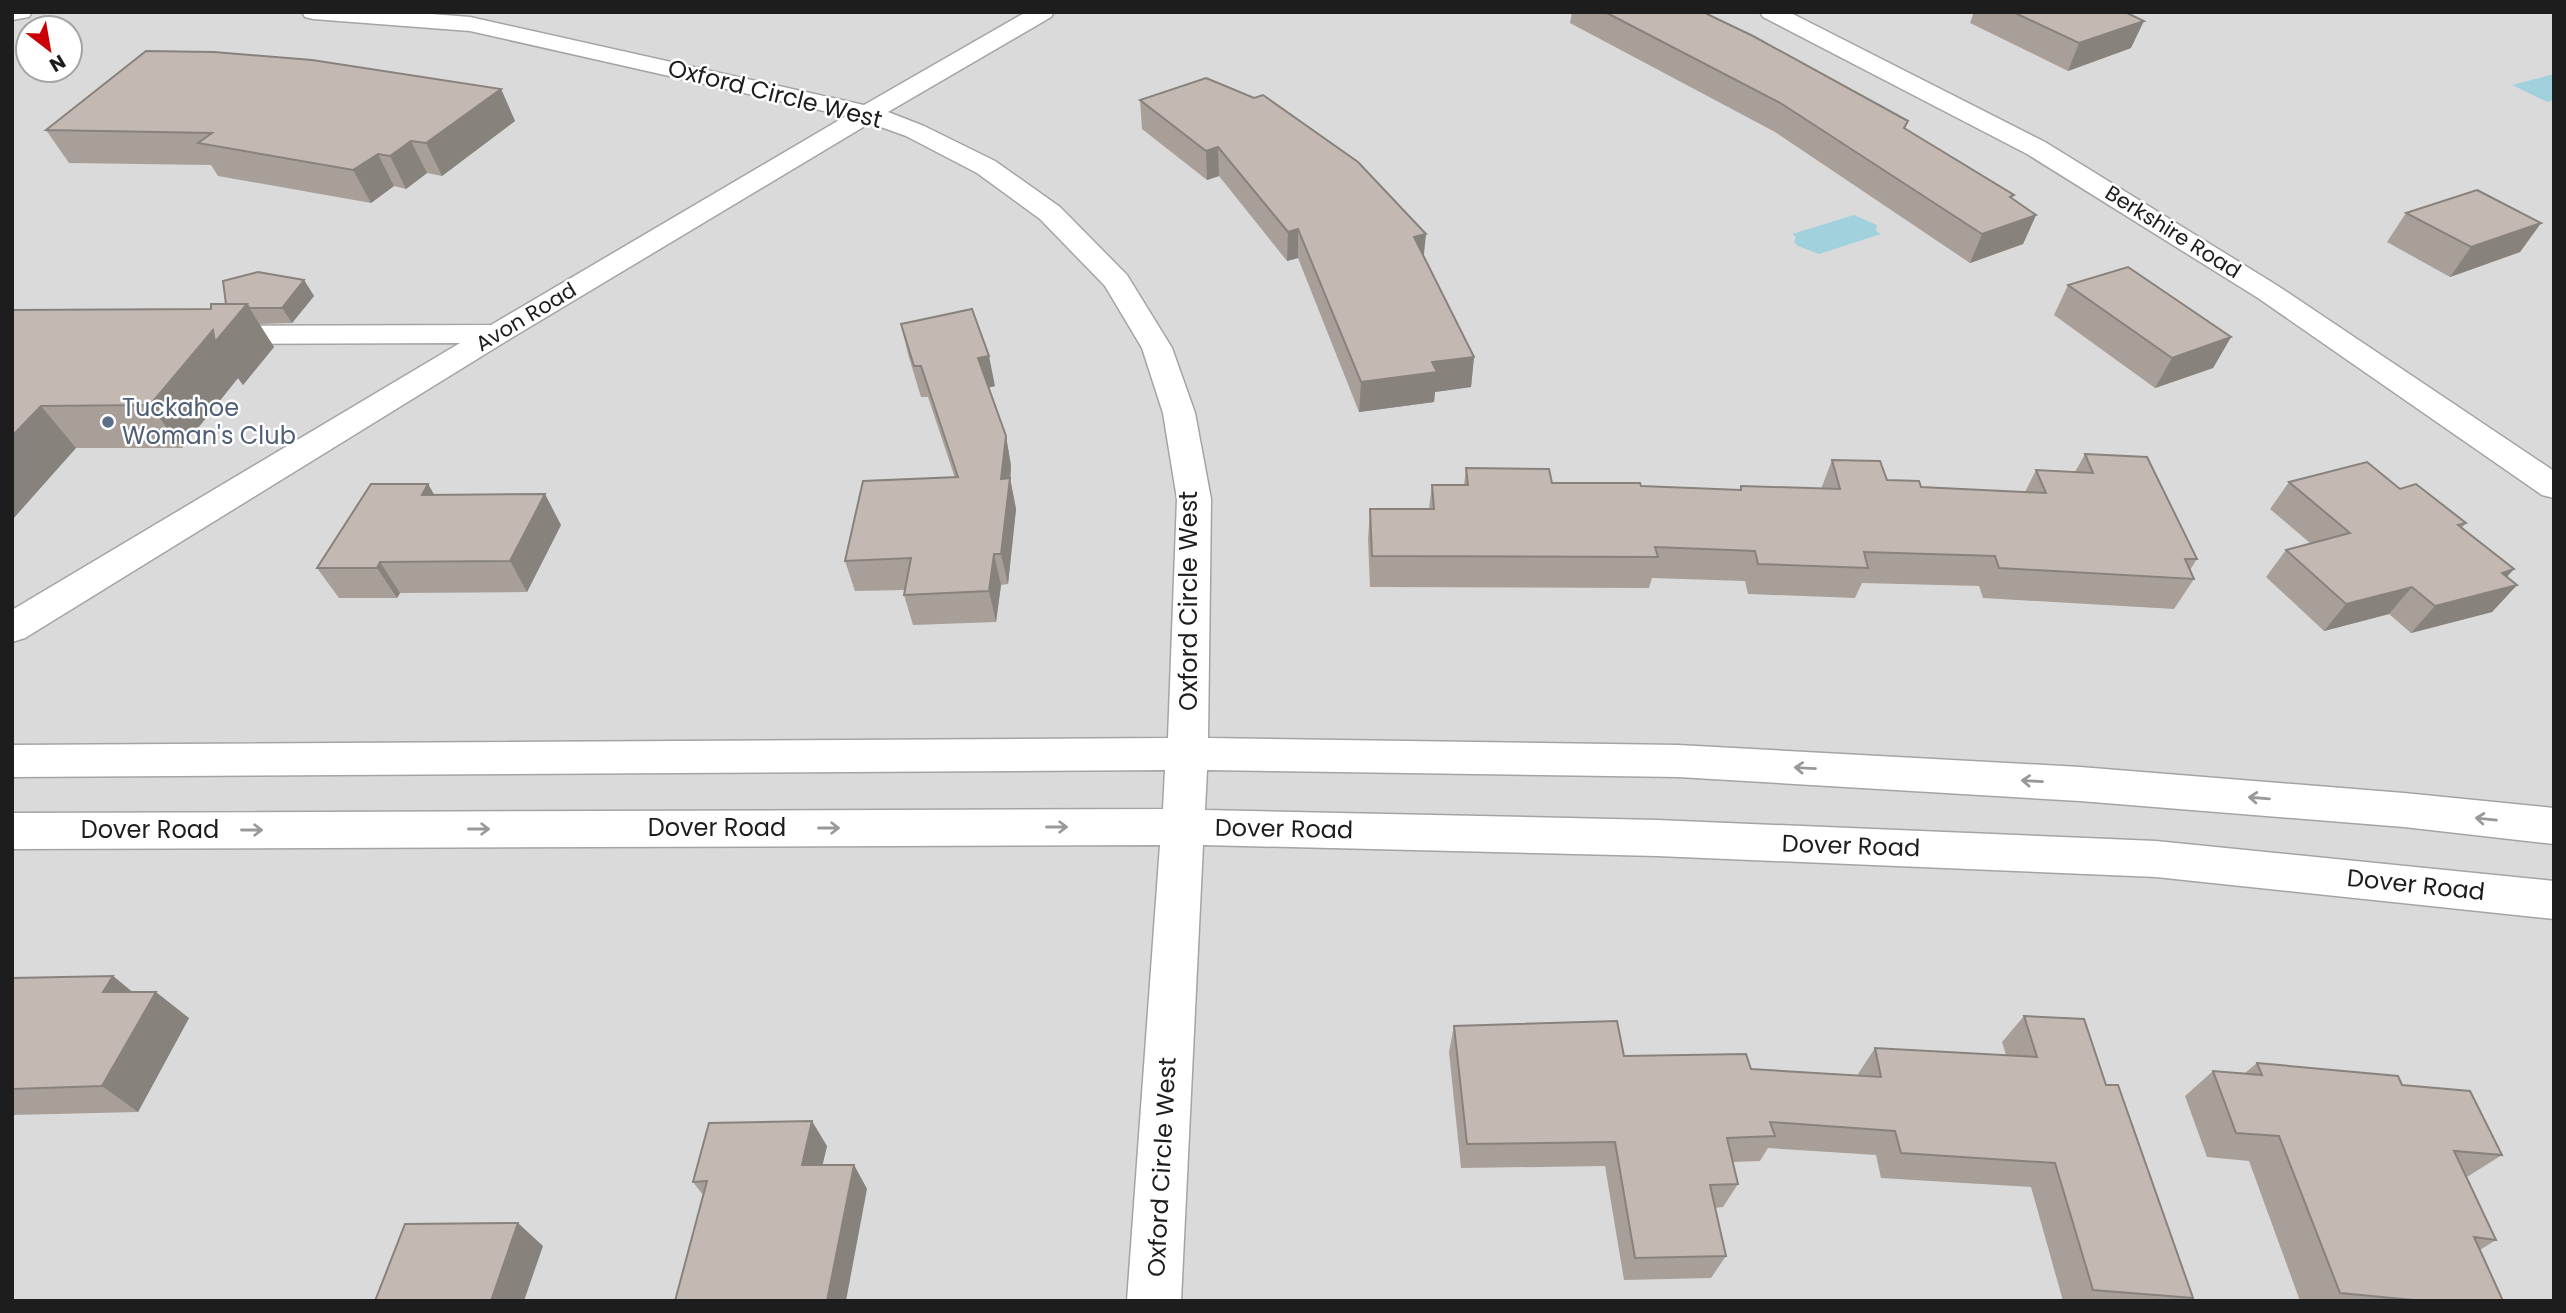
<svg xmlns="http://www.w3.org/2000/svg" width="2566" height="1313" font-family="Poppins,sans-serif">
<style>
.residential{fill:#dbdada;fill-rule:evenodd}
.water{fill:#a1d1dd}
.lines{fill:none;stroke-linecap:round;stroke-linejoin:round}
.minor-casing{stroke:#a4a4a4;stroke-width:3}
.minor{fill:#fff;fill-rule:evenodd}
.wall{fill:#a89f99}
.shaded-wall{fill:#88827d}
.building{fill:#c3b9b2;stroke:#88827d;stroke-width:2}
.oneway{stroke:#999}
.service-dot{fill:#5c6f8a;stroke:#fff;stroke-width:2.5}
.labels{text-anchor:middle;stroke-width:5;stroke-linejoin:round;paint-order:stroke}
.far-street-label{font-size:21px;fill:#1d1d1d;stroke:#fff}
.street-label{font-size:24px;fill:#1d1d1d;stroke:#fff}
.service-label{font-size:24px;fill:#4e5e75;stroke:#fff;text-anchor:start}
</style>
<rect width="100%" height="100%" fill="#eeeae2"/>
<path class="residential" d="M12,12H2554V1301H12ZM28,28H70V70H28Z"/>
<g class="water">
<polygon points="2554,74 2554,100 2547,102 2512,85"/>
<polygon points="1854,215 1877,225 1876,231 1881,234 1819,254 1798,246 1794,242 1796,237 1792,234"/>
</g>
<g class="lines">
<defs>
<g id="minor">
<polygon points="12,12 32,12 29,17 12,20"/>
<polygon points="302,12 406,12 470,17 864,105 1026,12 1054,12 1051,17 888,112 924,126 995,161 1060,207 1127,275 1172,348 1195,413 1211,499 1208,738 1678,745 2080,767 2404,793 2554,808 2554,844 2404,827 2080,801 1678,777 1207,770 1205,810 1657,820 2156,841 2554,881 2554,919 2156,877 1657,856 1203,845 1181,1301 1127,1301 1160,845 12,849 12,813 1163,809 1165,770 12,777 12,745 1168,738 1177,499 1163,413 1142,348 1105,286 1040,219 977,173 906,136 870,123 508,340 25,638 12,642 12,610 460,343 215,344 204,341 200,335 204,329 215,326 491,325 846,116 470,31 313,19 305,17"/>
<polygon points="1760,12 1789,12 2045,142 2278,286 2554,471 2554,498 2542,495 2258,298 2027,154 1763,17"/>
</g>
</defs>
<use href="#minor" class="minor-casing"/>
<use href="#minor" class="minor"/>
</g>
<g class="wall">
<polygon points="1572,12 1703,12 1908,121 1905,129 2036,215 2023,244 1970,263 1775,132 1570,23"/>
<polygon points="1974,12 2125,12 2131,48 2068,71 1970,23"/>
<polygon points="501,89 515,121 442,176 427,173 406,189 394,186 371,203 218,176 211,165 69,163 46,130"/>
<polygon points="1140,100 1424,257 1474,357 1471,387 1435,392 1434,402 1359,412 1298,258 1287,261 1219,176 1207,180 1142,129"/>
<polygon points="2406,213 2541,223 2520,252 2450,277 2387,242"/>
<polygon points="304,280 314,296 292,323 259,324 274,347 243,385 238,378 182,448 76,448 12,519 12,310 211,309"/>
<polygon points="2068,285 2231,337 2213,368 2155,388 2054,315"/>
<polygon points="901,324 995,386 988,388 1006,436 1011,466 1010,478 1016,509 1008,584 1001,585 996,622 913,625 904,595 905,590 855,591 845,561 955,478 928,397 921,397 908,354"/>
<polygon points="2085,454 2197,559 2190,570 2194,579 2174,609 1983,598 1979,586 1862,583 1855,598 1748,594 1745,581 1652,578 1649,588 1370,587 1368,539 1370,509 1429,509 1432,485 1464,485 1466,468 1552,483 1740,490 1741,486 1821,489 1832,460 1887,480 1921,487 2025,492 2036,470 2075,472"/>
<polygon points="2289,482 2400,489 2466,523 2462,528 2507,577 2517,585 2492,612 2411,633 2389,614 2324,631 2266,577 2286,550 2310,543 2270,509"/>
<polygon points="428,484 434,495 561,525 527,592 400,593 397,598 339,598 317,568"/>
<polygon points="113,976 132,992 189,1018 138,1112 12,1115 12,978"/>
<polygon points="2024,1016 2106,1085 2193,1298 2189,1301 2063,1301 2031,1187 1881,1178 1876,1155 1768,1148 1760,1161 1733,1162 1738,1184 1723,1207 1715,1208 1726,1256 1711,1278 1624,1280 1605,1166 1461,1168 1449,1052 1454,1026 1624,1056 1751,1069 1858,1075 1858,1074 1875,1048 2006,1055 2002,1042"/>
<polygon points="2257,1063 2402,1085 2502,1155 2467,1177 2496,1240 2480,1250 2503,1301 2300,1301 2249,1161 2207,1157 2185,1096 2213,1071 2245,1073"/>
<polygon points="827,1146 822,1165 854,1165 867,1189 703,1195 693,1182"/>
</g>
<g class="shaded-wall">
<polygon points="2144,21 2131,48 2068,71 2079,43"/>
<polygon points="501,89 515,121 442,176 426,143"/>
<polygon points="411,141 427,173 406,189 390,156"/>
<polygon points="1218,147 1219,176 1207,180 1206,151"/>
<polygon points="378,154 394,186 371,203 353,170"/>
<polygon points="2036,215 2023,244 1970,263 1982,234"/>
<polygon points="2541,223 2520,252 2450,277 2471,247"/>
<polygon points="1298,229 1298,258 1287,261 1288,232"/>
<polygon points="1426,234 1423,264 1414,237"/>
<polygon points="304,280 314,296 292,323 282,308"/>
<polygon points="247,304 274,347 243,385 238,378 182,448 150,405 213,330"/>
<polygon points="2231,337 2213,368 2155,388 2172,358"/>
<polygon points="989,356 995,386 983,389 978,358"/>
<polygon points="1474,357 1471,387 1435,392 1434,402 1359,412 1361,382 1432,362"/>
<polygon points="41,406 76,448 13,519 12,518 12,436"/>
<polygon points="1006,436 1011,466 1010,484 1010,478 1016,509 1008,584 1001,554 1001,479"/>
<polygon points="428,484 446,515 422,495"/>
<polygon points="545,494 561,525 527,592 510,561"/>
<polygon points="994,554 1001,585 996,622 989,591"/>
<polygon points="380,562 400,593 397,598 377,568"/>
<polygon points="2514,569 2495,590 2517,585 2492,612 2411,633 2435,606 2502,573"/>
<polygon points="2412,587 2389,614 2324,631 2346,604"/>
<polygon points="113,976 146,1003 103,992"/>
<polygon points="156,992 189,1018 138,1112 102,1086"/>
<polygon points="812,1121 827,1146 817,1189 802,1165"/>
<polygon points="854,1165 867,1189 846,1301 827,1301"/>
<polygon points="518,1223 543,1246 524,1301 491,1301"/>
</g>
<g class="building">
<polygon points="1605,12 1703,12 1753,36 1908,121 1904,128 2014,195 2010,197 2036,215 1982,234 1782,104"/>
<polygon points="2013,12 2125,12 2144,21 2079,43"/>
<polygon points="146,51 214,52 312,60 501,89 426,143 411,141 390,156 378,154 353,170 198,143 212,133 46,130"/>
<polygon points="1206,78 1254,98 1263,95 1358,162 1426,234 1414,237 1474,357 1432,362 1437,372 1361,382 1298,229 1288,232 1218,147 1206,151 1140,100"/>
<polygon points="2477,190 2541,223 2471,247 2406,213"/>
<polygon points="2128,267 2231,337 2172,358 2068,285"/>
<polygon points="258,272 304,280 282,308 249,308 247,304 226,304 223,281"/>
<polygon points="211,304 247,304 215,342 213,330 150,405 41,406 12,436 12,310 211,309"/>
<polygon points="972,309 989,356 978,358 1006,436 1001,479 1010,478 1001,554 994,554 989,591 904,595 911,558 845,561 863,481 958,477 921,366 914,366 901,324"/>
<polygon points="2085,454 2147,457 2197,559 2185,559 2194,579 1999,568 1995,556 1864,552 1868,568 1758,564 1755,551 1655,547 1658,557 1372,556 1370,509 1434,509 1432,485 1468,485 1466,468 1549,469 1552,483 1640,483 1641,486 1741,490 1741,486 1840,489 1832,460 1880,461 1887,480 1919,481 1921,487 2046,493 2036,470 2093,473"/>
<polygon points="2367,462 2400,489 2416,484 2466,523 2458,525 2514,569 2502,573 2517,585 2435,606 2412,587 2346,604 2286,550 2350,533 2289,482"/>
<polygon points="371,484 428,484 422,495 545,494 510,561 380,562 377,568 317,568"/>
<polygon points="113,976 103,992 156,992 102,1086 12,1089 12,978"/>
<polygon points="2024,1016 2084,1019 2106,1085 2118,1085 2193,1298 2093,1290 2055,1163 1901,1153 1895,1131 1770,1122 1775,1136 1727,1138 1738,1184 1710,1185 1726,1256 1635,1258 1615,1142 1467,1144 1454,1026 1617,1021 1624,1056 1746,1054 1751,1069 1881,1077 1875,1048 2037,1057"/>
<polygon points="2257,1063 2398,1076 2402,1085 2470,1091 2502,1155 2454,1151 2496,1240 2474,1237 2503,1301 2424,1301 2340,1293 2279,1136 2236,1133 2213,1071 2262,1075"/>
<polygon points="812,1121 802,1165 854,1165 827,1301 675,1301 707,1181 693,1182 709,1123"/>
<polygon points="518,1223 491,1301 375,1301 405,1224"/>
</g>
<defs><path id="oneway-shaft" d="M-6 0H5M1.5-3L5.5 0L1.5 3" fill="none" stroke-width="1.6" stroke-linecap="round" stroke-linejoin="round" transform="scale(1.75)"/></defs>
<g class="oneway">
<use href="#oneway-shaft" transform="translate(1805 768) rotate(-177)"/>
<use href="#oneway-shaft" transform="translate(2032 781) rotate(-177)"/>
<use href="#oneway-shaft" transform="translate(2259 798) rotate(-175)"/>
<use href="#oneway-shaft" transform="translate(2486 819) rotate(-174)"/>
<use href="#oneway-shaft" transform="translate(1057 827)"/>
<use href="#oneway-shaft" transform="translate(829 828)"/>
<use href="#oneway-shaft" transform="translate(479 829)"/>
<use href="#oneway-shaft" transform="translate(252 830)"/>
</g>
<circle class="service-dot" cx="108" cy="422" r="7"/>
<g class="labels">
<g class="far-street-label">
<text transform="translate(2173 232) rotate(32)" y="7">Berkshire Road</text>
<text transform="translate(526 317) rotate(-31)" y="7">Avon Road</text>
</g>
<g class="street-label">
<text transform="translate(775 94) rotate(14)" y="8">Oxford Circle West</text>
<text transform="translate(1189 601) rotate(-90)" y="8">Oxford Circle West</text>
<text x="717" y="836">Dover Road</text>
<text transform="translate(1284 829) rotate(1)" y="8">Dover Road</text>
<text x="150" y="838">Dover Road</text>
<text transform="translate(1851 846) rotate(2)" y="8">Dover Road</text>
<text transform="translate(2416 885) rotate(6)" y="8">Dover Road</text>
<text transform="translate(1162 1167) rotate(-87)" y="8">Oxford Circle West</text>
</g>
<g class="service-label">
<text x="122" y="416">Tuckahoe<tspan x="122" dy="28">Woman's Club</tspan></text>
</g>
</g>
<rect width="2566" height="1313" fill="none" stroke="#1d1d1d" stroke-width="28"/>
<g transform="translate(49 49) rotate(149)"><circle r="33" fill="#ffffff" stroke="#a5a5a5" stroke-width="2"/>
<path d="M0-5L12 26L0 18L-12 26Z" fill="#ca0006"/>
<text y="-10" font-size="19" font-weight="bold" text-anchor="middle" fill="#1d1d1d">N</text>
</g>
</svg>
